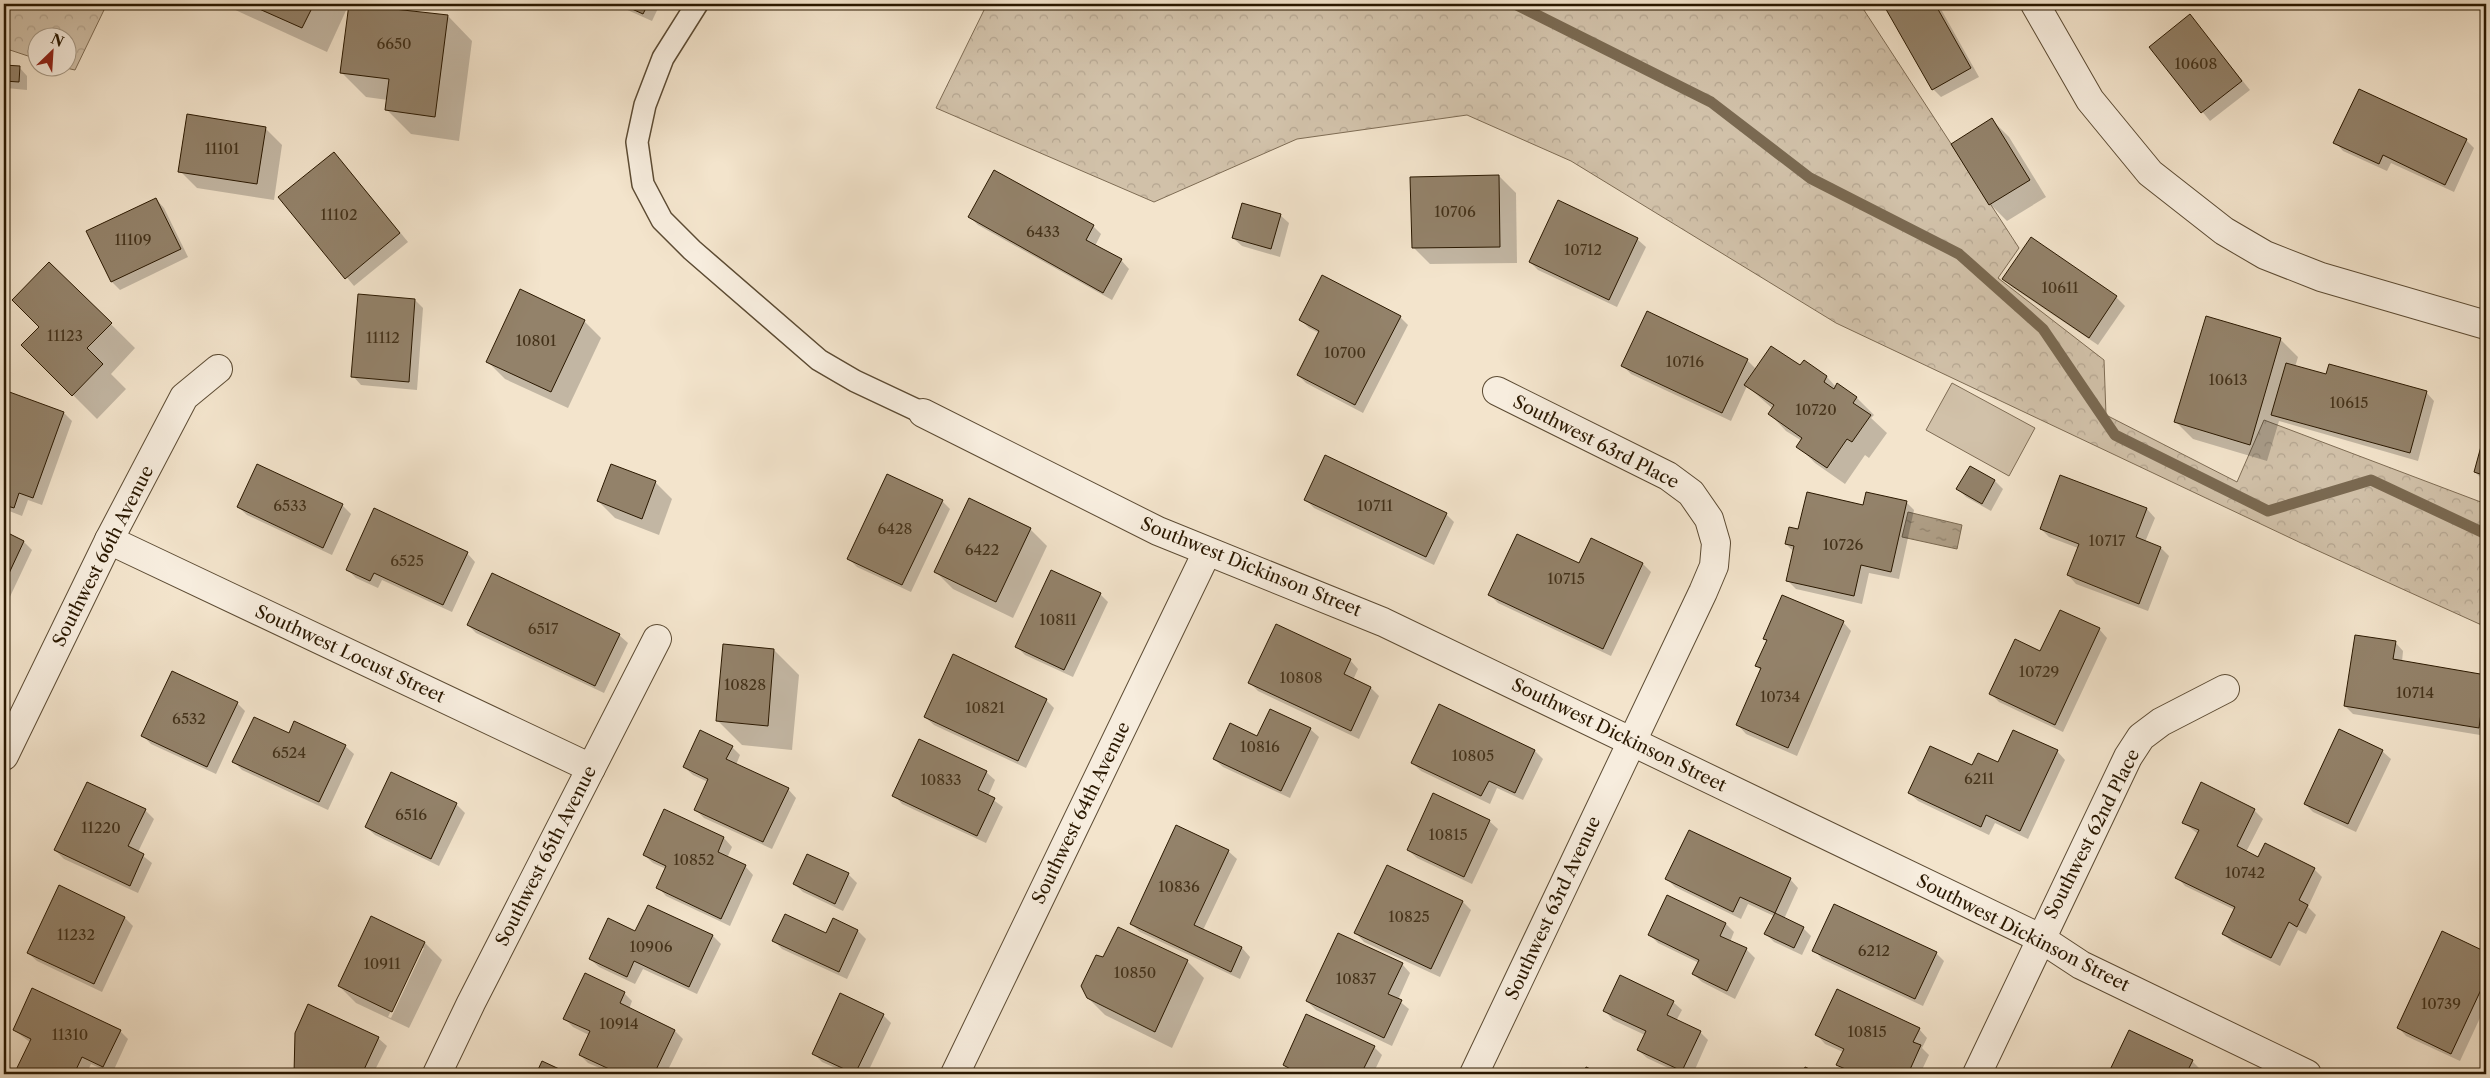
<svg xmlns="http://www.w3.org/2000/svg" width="2490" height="1078" font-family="'Libre Caslon Text',serif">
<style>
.forest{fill:url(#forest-crowns);stroke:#7e6c54}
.pitch{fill:#d1c1a9;stroke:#7e6c54}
.water{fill:url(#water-ripples);stroke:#7a6951}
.shadow{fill:#0003;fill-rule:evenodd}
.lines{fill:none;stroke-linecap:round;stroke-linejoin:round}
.stream{stroke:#7a6951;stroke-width:11}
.building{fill:#93826a;stroke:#2a1800}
.service-casing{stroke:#5c4b33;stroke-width:24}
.minor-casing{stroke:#5c4b33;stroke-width:30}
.service{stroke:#f7edde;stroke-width:21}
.minor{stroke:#f7edde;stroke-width:28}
.labels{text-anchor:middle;stroke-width:4.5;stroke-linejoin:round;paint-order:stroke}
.number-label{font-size:15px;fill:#44321a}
.street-label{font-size:18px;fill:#2a1800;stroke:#f7edde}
</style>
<defs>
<pattern id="forest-crowns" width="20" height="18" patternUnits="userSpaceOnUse" patternTransform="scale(1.25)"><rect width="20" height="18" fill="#d1c1a9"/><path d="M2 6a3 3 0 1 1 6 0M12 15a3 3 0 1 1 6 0" fill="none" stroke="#b4a590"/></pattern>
<pattern id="water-ripples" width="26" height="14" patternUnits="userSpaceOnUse" patternTransform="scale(1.25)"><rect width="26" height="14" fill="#af9f87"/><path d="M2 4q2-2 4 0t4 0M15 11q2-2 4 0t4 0" fill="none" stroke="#8f816c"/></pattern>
</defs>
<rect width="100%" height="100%" fill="#f3e4cc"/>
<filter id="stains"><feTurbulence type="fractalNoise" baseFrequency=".004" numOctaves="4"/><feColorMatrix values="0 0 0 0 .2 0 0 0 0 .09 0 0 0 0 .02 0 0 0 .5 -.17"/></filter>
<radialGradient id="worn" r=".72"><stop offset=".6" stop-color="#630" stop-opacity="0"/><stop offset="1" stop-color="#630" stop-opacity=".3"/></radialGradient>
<g class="forest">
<polygon points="4,4 91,4 104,10 75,70 66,68 68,38 38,38 37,59 4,48"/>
<polygon points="987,4 1860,4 2019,248 1998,278 2104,360 2106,415 2237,482 2264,420 2486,504 2486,627 2301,543 1836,323 1571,161 1467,115 1297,139 1154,202 936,108"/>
</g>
<polygon class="pitch" points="1952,383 2035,428 2009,476 1926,430"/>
<polygon class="water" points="1908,512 1962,525 1957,549 1902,537"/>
<g class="shadow">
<polygon points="226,4 349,4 327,52 231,8"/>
<polygon points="350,4 448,16 472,41 459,141 411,134 386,109 388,100 366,97 342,73"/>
<polygon points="614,4 660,4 652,21"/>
<polygon points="1884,4 1938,4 1979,77 1941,97 1933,89"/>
<polygon points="2190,16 2250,90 2210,121 2150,47"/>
<polygon points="4,66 19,67 27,76 27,90 6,88 4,86"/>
<polygon points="1992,120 2009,137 2046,197 2007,221 1990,204"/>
<polygon points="265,128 282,145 274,200 197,188 180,171"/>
<polygon points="2466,140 2474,148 2454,192 2391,163 2387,171 2343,151 2335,142"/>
<polygon points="342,162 408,242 354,286 280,197"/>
<polygon points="1499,176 1516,193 1517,263 1430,264 1413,247"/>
<polygon points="156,199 164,208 188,257 120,290 112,282 88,232"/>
<polygon points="1280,215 1289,223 1280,257 1242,246 1233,238"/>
<polygon points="970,217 1093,226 1101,234 1095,246 1121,260 1129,269 1112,300 978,225"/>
<polygon points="1637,239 1646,247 1617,307 1538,270 1530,262"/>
<polygon points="2031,239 2116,297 2125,306 2098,345 2012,287 2004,279"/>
<polygon points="49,263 135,348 111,374 126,389 97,419 23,345 40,327"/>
<polygon points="415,300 423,308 417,390 361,385 353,376"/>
<polygon points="1400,317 1408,325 1363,413 1306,383 1298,375 1319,333 1309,328 1300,319"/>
<polygon points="2207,318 2281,340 2298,357 2295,367 2326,375 2426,392 2434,401 2418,461 2279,421 2267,461 2193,439 2176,422"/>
<polygon points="584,321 601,338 568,408 505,379 488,362"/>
<polygon points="1747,360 1756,369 1800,367 1804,362 1827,377 1836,387 1838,385 1857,398 1874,415 1871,418 1887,433 1869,458 1865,455 1845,484 1815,463 1798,446 1802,441 1786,431 1770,414 1773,409 1747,386 1731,421 1631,374 1623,366"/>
<polygon points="4,391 64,413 72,421 42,505 28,500 22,516 4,509"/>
<polygon points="2486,432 2486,483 2475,472"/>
<polygon points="258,465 343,506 351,514 332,555 247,515 238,507"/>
<polygon points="612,466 655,482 672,499 659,535 615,518 598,501"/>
<polygon points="2061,476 2147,509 2155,518 2145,542 2161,548 2169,556 2148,611 2076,584 2068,575 2078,548 2049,537 2041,529"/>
<polygon points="1995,481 2003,489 1991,511 1966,497 1958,489"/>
<polygon points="1305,499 1446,514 1454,522 1434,565 1314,508"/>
<polygon points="942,501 950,509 911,592 857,567 849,559"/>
<polygon points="1906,502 1914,510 1899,579 1869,573 1862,604 1796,589 1788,581 1794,552 1786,544 1799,531 1864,507"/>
<polygon points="1030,529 1047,546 1013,618 953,589 936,572"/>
<polygon points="4,532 24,542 32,550 7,603 4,601"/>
<polygon points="1591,539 1643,564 1651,572 1611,656 1498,603 1489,594 1579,565"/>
<polygon points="467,553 475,562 452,612 382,580 378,588 356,578 347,569"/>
<polygon points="1100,594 1108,602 1073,677 1025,655 1016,646"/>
<polygon points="1843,622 1851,631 1797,756 1746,734 1738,725 1761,671 1757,666 1767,641 1765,639"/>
<polygon points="468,625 619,635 628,643 604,693 476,633"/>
<polygon points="2099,629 2107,638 2063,732 1999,702 1991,694 2041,653"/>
<polygon points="2395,642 2403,651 2402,662 2486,676 2486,736 2353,714 2345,706"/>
<polygon points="774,650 799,675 792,750 742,745 717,720"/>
<polygon points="1350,660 1358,669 1353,680 1371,688 1379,696 1359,739 1258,691 1249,682"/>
<polygon points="1046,700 1054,708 1026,768 934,725 925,717"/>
<polygon points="237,703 245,711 216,774 151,744 143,736"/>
<polygon points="1439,706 1535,751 1543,759 1523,800 1497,788 1490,804 1421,771 1412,763"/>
<polygon points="1310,729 1319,737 1290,798 1223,767 1214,759 1258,737"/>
<polygon points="290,735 345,746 354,754 328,810 242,770 234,762"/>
<polygon points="732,747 740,755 736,765 788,789 796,798 772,849 704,818 695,809 708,782 693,775 684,767"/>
<polygon points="2057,751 2065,760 2028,839 1995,823 1989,835 1918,801 1909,793 1973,767"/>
<polygon points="2382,751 2391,759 2356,832 2313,812 2305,804"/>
<polygon points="986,772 995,780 988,796 1003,807 986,843 902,804 894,795"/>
<polygon points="456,804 465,813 439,866 375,835 366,827"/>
<polygon points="145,810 154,819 138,852 152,863 138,893 64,859 55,850"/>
<polygon points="2254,810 2263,819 2246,852 2259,858 2314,869 2322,877 2308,907 2316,915 2306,934 2298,930 2280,966 2232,942 2223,934 2235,910 2185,886 2177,877 2198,834 2183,822"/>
<polygon points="665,811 724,838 732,847 727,858 745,866 753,875 730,926 666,896 658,887 666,869 653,863 644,855"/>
<polygon points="1489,821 1498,829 1472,884 1417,858 1408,850"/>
<polygon points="1228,851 1237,859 1203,930 1242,948 1250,957 1240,979 1140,932 1131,924"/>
<polygon points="1387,867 1463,902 1471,910 1440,977 1364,942 1356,933"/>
<polygon points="848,874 857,883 843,911 803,892 794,884"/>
<polygon points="1667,879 1790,879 1798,888 1784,919 1803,928 1811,936 1802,955 1774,942 1766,934 1774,916 1748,904 1741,919 1675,887"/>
<polygon points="1668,897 1726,924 1734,932 1730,942 1746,949 1755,958 1735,999 1702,982 1693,974 1699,963 1658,943 1650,935"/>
<polygon points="649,906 713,936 721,944 697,994 643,969 635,984 599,967 590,959 636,933"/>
<polygon points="125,918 133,926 102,992 37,961 28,953"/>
<polygon points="834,920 858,931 866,939 847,979 782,949 774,941 827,935"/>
<polygon points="2443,933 2486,953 2486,1005 2460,1061 2406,1036 2398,1027"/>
<path d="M425,943L442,960L409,1028L356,1003L339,986ZM421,948H424L391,1018L388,1017Z"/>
<polygon points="1814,950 1936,953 1944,961 1923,1006 1822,959"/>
<polygon points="1103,959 1187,961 1204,978 1172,1048 1105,1015 1088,998"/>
<polygon points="1402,964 1410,973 1398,1000 1409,1009 1392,1046 1316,1010 1307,1001"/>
<polygon points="624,993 632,1001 629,1009 675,1031 683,1039 666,1074 613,1074 588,1063 580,1055 589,1035 573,1027 565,1019"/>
<polygon points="1673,1002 1682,1010 1676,1021 1700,1032 1708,1040 1693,1074 1681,1074 1647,1058 1638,1050 1645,1035 1613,1020 1605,1011"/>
<polygon points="883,1015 891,1023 867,1074 849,1074 822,1062 813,1053"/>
<polygon points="1919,1029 1927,1038 1922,1048 1929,1055 1920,1074 1849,1074 1837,1064 1843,1052 1825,1044 1817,1035"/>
<polygon points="14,1030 120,1031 128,1039 112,1074 91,1064 86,1074 16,1074 31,1043"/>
<polygon points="2130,1032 2192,1061 2200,1069 2198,1074 2110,1074"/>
<polygon points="296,1033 378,1038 387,1046 373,1074 295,1074"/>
<polygon points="1374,1047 1382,1055 1373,1074 1294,1074 1284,1065"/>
</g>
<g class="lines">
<polyline class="stream" points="1515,4 1711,102 1810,178 1959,254 2043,329 2115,435 2268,511 2371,480 2486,534"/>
</g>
<g class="building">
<polygon points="248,4 314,4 302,28"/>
<polygon points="349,4 448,15 435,117 385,110 389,79 340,73"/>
<polygon points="621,4 648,4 643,14"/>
<polygon points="1883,4 1935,4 1971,68 1932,90"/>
<polygon points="2190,14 2242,81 2201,113 2149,47"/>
<polygon points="4,65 20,66 19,82 4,81"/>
<polygon points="2359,89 2467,139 2445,185 2383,155 2379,164 2333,143"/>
<polygon points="187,114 266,127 257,184 178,172"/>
<polygon points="1992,118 2030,180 1989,205 1951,144"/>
<polygon points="334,152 400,233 345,279 278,197"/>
<polygon points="994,170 1094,225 1086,240 1122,259 1103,293 968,217"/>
<polygon points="1499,175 1500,247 1412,248 1410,177"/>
<polygon points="156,198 181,249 111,282 86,231"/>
<polygon points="1558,200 1638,238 1609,300 1529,262"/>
<polygon points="1242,203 1281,214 1271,249 1232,238"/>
<polygon points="2031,237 2117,296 2089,338 2002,279"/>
<polygon points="49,262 112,323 87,348 103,364 72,396 21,345 39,327 12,300"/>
<polygon points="1322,275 1401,316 1355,405 1297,375 1319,331 1299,320"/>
<polygon points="520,289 585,320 551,392 486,362"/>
<polygon points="358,294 415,299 409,382 351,377"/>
<polygon points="1647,311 1748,359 1722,413 1621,366"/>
<polygon points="2206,316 2281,338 2250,445 2174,422"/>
<polygon points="1771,346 1800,365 1804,360 1827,376 1824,382 1834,389 1837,383 1857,397 1853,403 1871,415 1852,442 1847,439 1827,468 1796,447 1802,438 1768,414 1774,405 1744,385"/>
<polygon points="2286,363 2326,374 2329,364 2427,391 2410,453 2271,415"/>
<polygon points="4,390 64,412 33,498 19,493 14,508 4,505"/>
<polygon points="2486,428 2486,476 2474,472"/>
<polygon points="1325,455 1447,513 1426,557 1304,500"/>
<polygon points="257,464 343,504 323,548 237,507"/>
<polygon points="611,464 656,481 642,519 597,501"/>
<polygon points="1970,466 1995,480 1982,504 1956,489"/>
<polygon points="887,474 943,500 902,585 847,559"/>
<polygon points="2060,475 2147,508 2136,537 2161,547 2139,604 2067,575 2079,544 2040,529"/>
<polygon points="1807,492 1863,505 1866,492 1907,501 1891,572 1861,565 1854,596 1786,581 1794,546 1785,544 1789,527 1798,529"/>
<polygon points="969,498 1031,528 996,602 934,572"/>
<polygon points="374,508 468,552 443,605 374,573 370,581 346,570"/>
<polygon points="4,531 24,541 4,584"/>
<polygon points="1517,534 1579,563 1591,538 1643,563 1603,649 1488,595"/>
<polygon points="1051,570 1101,593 1064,670 1015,647"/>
<polygon points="492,573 620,634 595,686 467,625"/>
<polygon points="1782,595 1844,621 1788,748 1736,725 1761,668 1755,666 1767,640 1763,639"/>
<polygon points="2060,610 2100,628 2055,725 1989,694 2015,639 2040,651"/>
<polygon points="1276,624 1351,659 1344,674 1371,687 1351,731 1248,683"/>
<polygon points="2355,635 2396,641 2393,659 2486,675 2479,728 2344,706"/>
<polygon points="723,644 774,649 768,726 716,721"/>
<polygon points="953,654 1047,699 1018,761 924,717"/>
<polygon points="172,671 238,702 207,767 141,736"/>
<polygon points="1439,704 1535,750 1515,793 1489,781 1481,796 1411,763"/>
<polygon points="1270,709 1311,728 1281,791 1213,759 1230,723 1257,736"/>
<polygon points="254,717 289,733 294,721 346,745 319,802 232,762"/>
<polygon points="2339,729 2383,750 2348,824 2304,804"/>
<polygon points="700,730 733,746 726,759 789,788 763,842 694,810 708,779 683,767"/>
<polygon points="2013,730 2058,750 2020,831 1986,815 1981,827 1908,793 1930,746 1972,765 1978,753 1998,762"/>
<polygon points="919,739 987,771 978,790 995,798 977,836 892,796"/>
<polygon points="391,772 457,803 431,859 365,827"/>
<polygon points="87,782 146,809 128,846 144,854 130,886 54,850"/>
<polygon points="2201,782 2255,809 2237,846 2258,857 2265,843 2315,868 2299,900 2308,905 2297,927 2289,922 2271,958 2222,934 2235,907 2175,878 2199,830 2182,823"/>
<polygon points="1433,793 1490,820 1464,877 1407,850"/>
<polygon points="664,809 724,837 718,852 746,865 721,919 656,888 666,866 643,855"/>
<polygon points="1176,825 1229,850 1194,925 1242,947 1231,972 1130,924"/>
<polygon points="1689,830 1791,878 1775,913 1740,897 1733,912 1665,879"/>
<polygon points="807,854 849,873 835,904 793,884"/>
<polygon points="1387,865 1463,901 1431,969 1354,933"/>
<polygon points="59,885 125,917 94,984 27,953"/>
<polygon points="1667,895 1726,923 1720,936 1747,948 1727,991 1692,974 1699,960 1648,935"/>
<polygon points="1834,904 1937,952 1915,999 1812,951"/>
<polygon points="648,905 713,935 689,987 634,961 627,977 589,959 608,918 635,931"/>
<polygon points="1775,913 1804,927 1794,948 1764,934"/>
<polygon points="785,914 826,933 833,918 858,930 839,972 772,941"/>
<polygon points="371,916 425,942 392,1012 338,986"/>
<polygon points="1118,927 1188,960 1155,1032 1087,998 1081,986 1096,955 1103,957"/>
<polygon points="2442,931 2486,952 2486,979 2451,1054 2397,1028"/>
<polygon points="1338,933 1403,963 1388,994 1402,1000 1384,1038 1306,1001"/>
<polygon points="585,973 625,992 620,1003 675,1030 654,1074 620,1074 579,1055 590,1031 563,1019"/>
<polygon points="1620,975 1674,1001 1667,1015 1701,1031 1682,1071 1637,1050 1646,1031 1603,1011"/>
<polygon points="32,988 121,1030 103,1067 82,1057 74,1074 14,1074 31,1039 13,1030"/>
<polygon points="1837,989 1920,1028 1913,1042 1921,1045 1908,1074 1857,1074 1836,1065 1844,1049 1815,1035"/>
<polygon points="840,993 884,1014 855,1074 812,1054"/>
<polygon points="308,1004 379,1037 362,1074 294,1074 295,1033"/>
<polygon points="1306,1014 1375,1046 1361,1074 1300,1074 1283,1065"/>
<polygon points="2129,1030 2193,1060 2186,1074 2108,1074"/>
<polygon points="542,1061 570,1074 536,1074"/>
<polygon points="1586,1067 1602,1074 1583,1074"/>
<polygon points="1805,1067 1821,1074 1802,1074"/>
</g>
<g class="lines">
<defs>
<polyline id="service" points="697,4 663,58 645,105 637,142 643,184 662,220 692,250 819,360 855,381 923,413"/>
<g id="minor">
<polyline points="2035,4 2090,100 2150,173 2224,231 2265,255 2321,277 2486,325"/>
<polyline points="923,413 1158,531 1383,622 2040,938 2081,965 2307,1074"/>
<polyline points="109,540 591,768"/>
<polyline points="4,756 109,540 184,397 218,369"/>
<polyline points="437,1074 471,1003 657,639"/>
<polyline points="955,1074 1207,552"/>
<polyline points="1474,1074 1703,592 1714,566 1716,543 1709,519 1691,493 1668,476 1497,391"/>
<polyline points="1977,1074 2128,757 2141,737 2161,722 2225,689"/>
</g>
</defs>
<use href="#service" class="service-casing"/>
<use href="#minor" class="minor-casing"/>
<use href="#service" class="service"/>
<use href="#minor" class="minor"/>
</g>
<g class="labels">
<g class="number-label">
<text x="394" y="49">6650</text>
<text x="2196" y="69">10608</text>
<text x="222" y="154">11101</text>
<text x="1455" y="217">10706</text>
<text x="339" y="220">11102</text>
<text x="1043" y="237">6433</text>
<text x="133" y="245">11109</text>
<text x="1583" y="255">10712</text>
<text x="2060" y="293">10611</text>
<text x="65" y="341">11123</text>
<text x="383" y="343">11112</text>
<text x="536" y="346">10801</text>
<text x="1345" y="358">10700</text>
<text x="1685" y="367">10716</text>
<text x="2228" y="385">10613</text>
<text x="2349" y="408">10615</text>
<text x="1816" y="415">10720</text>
<text x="290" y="511">6533</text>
<text x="1375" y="511">10711</text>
<text x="895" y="534">6428</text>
<text x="2107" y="546">10717</text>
<text x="1843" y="550">10726</text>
<text x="982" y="555">6422</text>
<text x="407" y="566">6525</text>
<text x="1566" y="584">10715</text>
<text x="1058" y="625">10811</text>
<text x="543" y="634">6517</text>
<text x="2039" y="677">10729</text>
<text x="1301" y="683">10808</text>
<text x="745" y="690">10828</text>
<text x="2415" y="698">10714</text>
<text x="1780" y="702">10734</text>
<text x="985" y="713">10821</text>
<text x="189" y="724">6532</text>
<text x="1260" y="752">10816</text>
<text x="289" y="758">6524</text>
<text x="1473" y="761">10805</text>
<text x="1979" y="784">6211</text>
<text x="941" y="785">10833</text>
<text x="411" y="820">6516</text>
<text x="101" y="833">11220</text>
<text x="1448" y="840">10815</text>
<text x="694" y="865">10852</text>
<text x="2245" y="878">10742</text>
<text x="1179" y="892">10836</text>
<text x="1409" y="922">10825</text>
<text x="76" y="940">11232</text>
<text x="651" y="952">10906</text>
<text x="1874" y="956">6212</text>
<text x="382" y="969">10911</text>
<text x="1135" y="978">10850</text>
<text x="1356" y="984">10837</text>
<text x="2441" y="1009">10739</text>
<text x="619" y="1029">10914</text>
<text x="1867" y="1037">10815</text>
<text x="70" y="1040">11310</text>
</g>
<g class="street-label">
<text transform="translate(1596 442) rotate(27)" y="6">Southwest 63rd Place</text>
<text transform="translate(103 556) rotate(-63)" y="6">Southwest 66th Avenue</text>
<text transform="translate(1251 567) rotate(22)" y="6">Southwest Dickinson Street</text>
<text transform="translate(350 654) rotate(25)" y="6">Southwest Locust Street</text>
<text transform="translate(1619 735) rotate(26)" y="6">Southwest Dickinson Street</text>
<text transform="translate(1081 813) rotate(-64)" y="6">Southwest 64th Avenue</text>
<text transform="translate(2092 834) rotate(-63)" y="6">Southwest 62nd Place</text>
<text transform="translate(546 856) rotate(-63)" y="6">Southwest 65th Avenue</text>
<text transform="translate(1553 908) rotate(-65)" y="6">Southwest 63rd Avenue</text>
<text transform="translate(2023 933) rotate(27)" y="6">Southwest Dickinson Street</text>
</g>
</g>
<rect width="2490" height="1078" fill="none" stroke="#f3e4cc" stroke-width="20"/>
<rect x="5" y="5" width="2480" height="1068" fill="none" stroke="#2a1800" stroke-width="2.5"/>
<rect x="10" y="10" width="2470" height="1058" fill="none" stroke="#2a1800"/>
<g transform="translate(52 52) rotate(25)"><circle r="24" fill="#f7edde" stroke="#a59885"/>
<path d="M0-4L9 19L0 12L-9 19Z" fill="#8f2418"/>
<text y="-8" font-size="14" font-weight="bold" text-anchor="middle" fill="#2a1800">N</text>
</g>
<rect width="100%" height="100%" filter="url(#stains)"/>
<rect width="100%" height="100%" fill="url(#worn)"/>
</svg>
